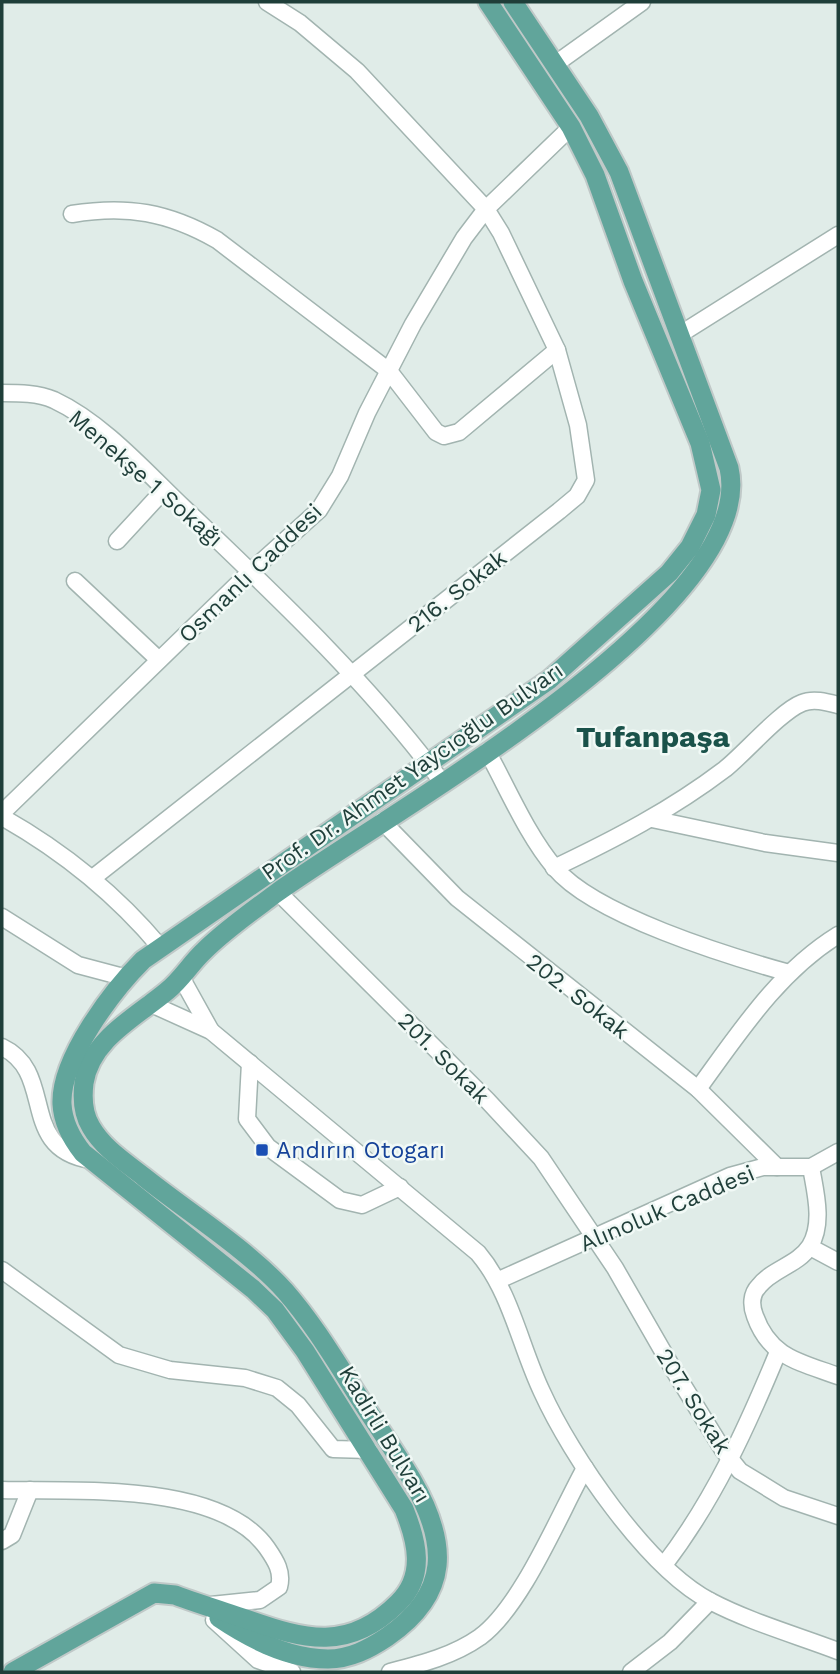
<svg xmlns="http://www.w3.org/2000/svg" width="840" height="1674" font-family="'Work Sans',sans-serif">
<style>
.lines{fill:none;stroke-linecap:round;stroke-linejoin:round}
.minor-casing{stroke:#a2b4b0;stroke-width:19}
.major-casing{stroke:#c0c9c8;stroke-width:23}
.minor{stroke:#fff;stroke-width:16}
.major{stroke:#61a59b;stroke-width:19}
.transit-dot{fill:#1a4fb4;stroke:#f1f9f6;stroke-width:2.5}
.labels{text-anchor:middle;stroke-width:5;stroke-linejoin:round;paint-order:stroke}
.street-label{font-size:23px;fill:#1f3e39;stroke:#f1f9f6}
.transit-label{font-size:23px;fill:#164399;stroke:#f1f9f6;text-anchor:start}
.district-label{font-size:30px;font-weight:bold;fill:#1a524a;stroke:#f1f9f6}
</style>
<rect width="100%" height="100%" fill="#e0ece8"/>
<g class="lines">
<defs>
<g id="minor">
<polyline points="554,65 642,2"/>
<path d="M72,214C127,205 168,212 217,240L389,371L436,432L444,436L459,432L557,350"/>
<polyline points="679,335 838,235"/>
<path d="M2,393C19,393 38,393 54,400C103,423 145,471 184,508C275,595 367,681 442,782"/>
<polyline points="117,541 164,490"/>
<polyline points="75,581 159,660"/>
<path d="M487,751C508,789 527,835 555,868C594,915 728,956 789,973"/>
<polyline points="2,813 250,572 319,510 340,476 367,413 413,324 464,238 486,209 571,127"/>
<path d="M2,817C64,852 115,893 161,948"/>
<polyline points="652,819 765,843 838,853"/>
<polyline points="382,821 457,898 698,1089 777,1167"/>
<path d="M554,868C615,839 671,810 725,769C745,753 781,711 802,703C813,698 827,702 838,705"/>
<polyline points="94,877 559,511 577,496 586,480 578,425 557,350 501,233 486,209 357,71 300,23 267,2"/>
<polyline points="278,892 487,1100 541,1158 615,1268 673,1369 723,1450 740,1471 784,1498 838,1516"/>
<polyline points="2,917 78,965 127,978"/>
<polyline points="181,977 211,1031"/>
<path d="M149,1003L211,1031L478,1253C511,1292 520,1346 542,1392C571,1456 647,1568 710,1601C750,1622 796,1635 838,1651"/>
<path d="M2,1047C57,1073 17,1149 91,1160"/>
<polyline points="250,1063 247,1119 268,1147 340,1200 362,1205 400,1187"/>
<path d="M698,1089C739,1033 778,972 838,935"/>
<path d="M811,1167C815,1191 824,1223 810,1246C798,1265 772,1269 759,1286C751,1294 751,1306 755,1316C770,1358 800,1362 838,1376"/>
<polyline points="810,1247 838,1262"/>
<polyline points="2,1270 119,1355 170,1370 245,1378 277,1388 298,1405 333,1449 369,1450"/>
<polyline points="499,1280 730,1176 763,1167 811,1167 838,1152"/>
<path d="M2,1490C74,1492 220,1481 267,1548C276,1561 283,1572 279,1587L260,1600L211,1605"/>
<polyline points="2,1541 12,1535 30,1490"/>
<path d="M664,1565C714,1500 747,1427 778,1352"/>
<polyline points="214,1620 258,1660 292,1672"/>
<path d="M390,1672C421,1664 453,1656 480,1637C522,1606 559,1515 585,1468"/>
<polyline points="631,1672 670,1642 710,1601"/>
</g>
<g id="major">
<path d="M219,1618C250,1639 290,1659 328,1659C350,1659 369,1649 387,1637C451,1593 448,1543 412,1480C395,1451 376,1424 358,1396C335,1360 313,1323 285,1291C247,1249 189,1213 144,1177C125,1162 103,1148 91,1127C83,1114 82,1099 84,1083C91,1039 136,1017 167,991C181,980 191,963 204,951C225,930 251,912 275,894C376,820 761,609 729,468L619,172L589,116L513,2"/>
<path d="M13,1672L154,1593L175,1595C199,1604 222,1611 246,1619C305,1640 349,1652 398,1603C426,1576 417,1541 404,1509L305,1351L275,1310L253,1289L83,1153C71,1138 63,1123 62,1104C60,1059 113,990 143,960L549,680L669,573L690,547L706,515L711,490L700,443L633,281L595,175L571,127L488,2"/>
</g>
</defs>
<use href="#minor" class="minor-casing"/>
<use href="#major" class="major-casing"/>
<use href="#minor" class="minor"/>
<use href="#major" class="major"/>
</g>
<rect class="transit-dot" x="255" y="1143" width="14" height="14" rx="3.5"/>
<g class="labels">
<g class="street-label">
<text transform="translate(146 478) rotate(41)" y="8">Menekşe 1 Sokağı</text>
<text transform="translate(250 573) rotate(-44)" y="8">Osmanlı Caddesi</text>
<text transform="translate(457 591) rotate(-38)" y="8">216. Sokak</text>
<text transform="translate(412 771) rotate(-35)" y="8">Prof. Dr. Ahmet Yaycıoğlu Bulvarı</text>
<text transform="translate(578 996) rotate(38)" y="8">202. Sokak</text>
<text transform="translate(444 1058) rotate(45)" y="8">201. Sokak</text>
<text transform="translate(667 1208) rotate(-23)" y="8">Alınoluk Caddesi</text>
<text transform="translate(694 1401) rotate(58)" y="8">207. Sokak</text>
<text transform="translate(385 1434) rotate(59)" y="8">Kadirli Bulvarı</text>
</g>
<g class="transit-label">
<text x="276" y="1158">Andırın Otogarı</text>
</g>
<g class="district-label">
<text x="653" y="747">Tufanpaşa</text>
</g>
</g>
<rect width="840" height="1674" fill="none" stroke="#1f3e39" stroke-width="7"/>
</svg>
